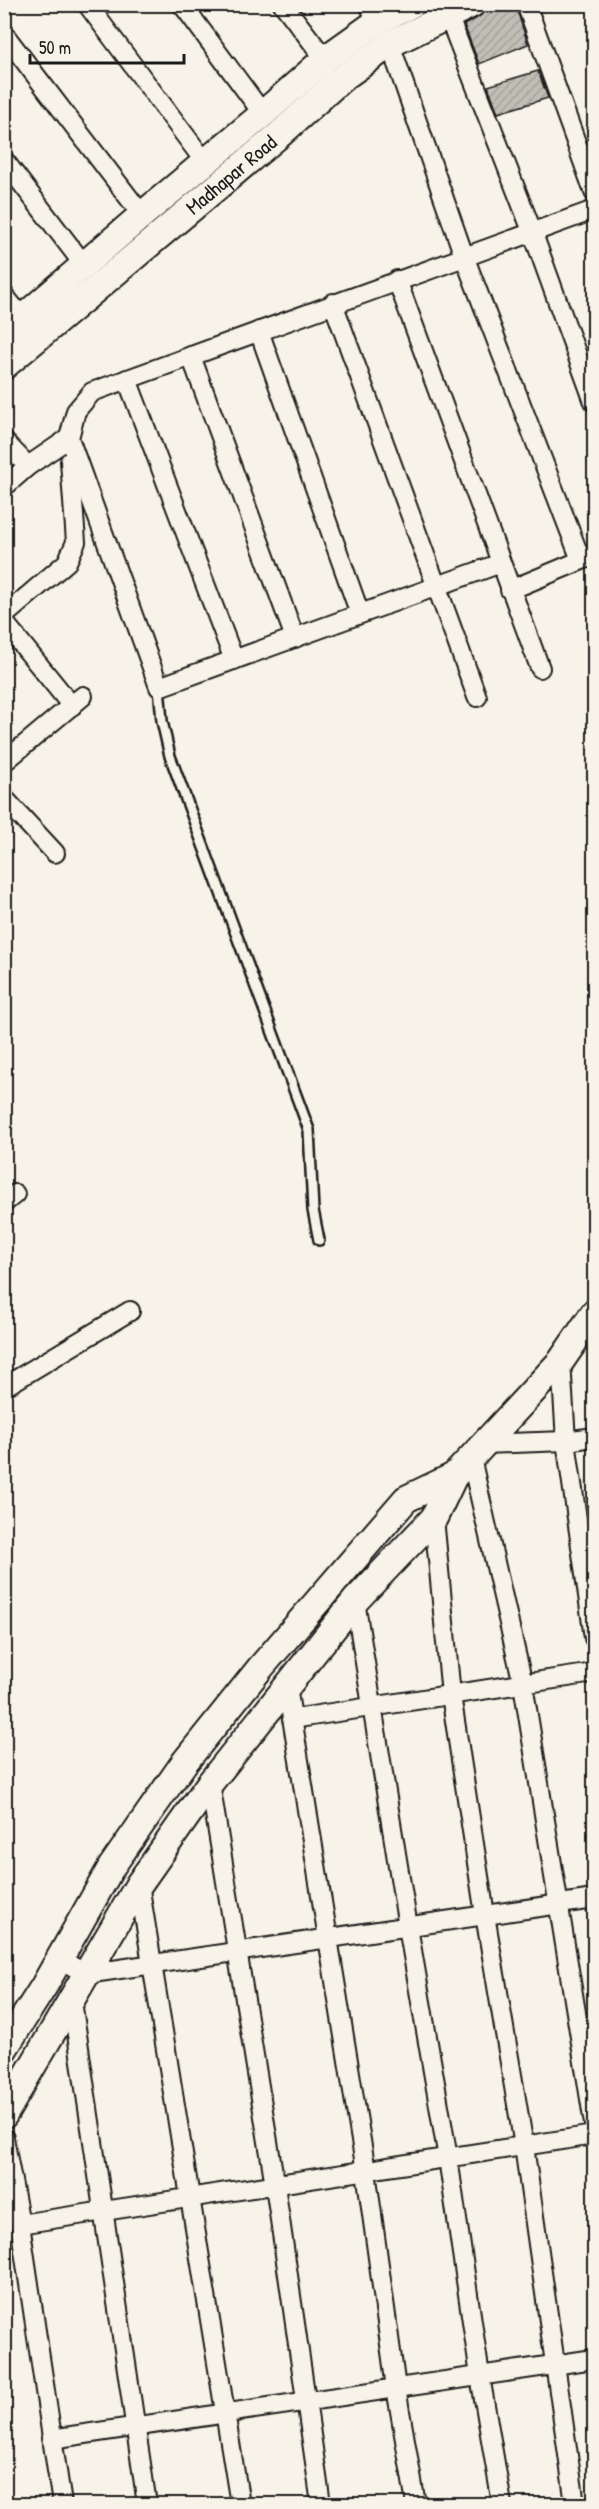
<svg xmlns="http://www.w3.org/2000/svg" width="599" height="2509" font-family="'Patrick Hand',sans-serif">
<style>
.building{fill:url(#building-hatch);stroke:#1c1c1c;stroke-width:1.5}
.lines{fill:none;stroke-linecap:round;stroke-linejoin:round}
.lane-casing{stroke:#1c1c1c;stroke-width:14}
.street-casing{stroke:#1c1c1c;stroke-width:22}
.secondary-casing{stroke:#1c1c1c;stroke-width:30}
.lane{stroke:#f7f3e8;stroke-width:9}
.street{stroke:#f7f3e8;stroke-width:18}
.secondary{stroke:#f7f3e8;stroke-width:26}
.labels{text-anchor:middle;stroke-width:4.5;stroke-linejoin:round;paint-order:stroke}
.street-label{font-size:21px;fill:#1c1c1c;stroke:#f7f3e8}
</style>
<defs>
<pattern id="building-hatch" width="6" height="6" patternUnits="userSpaceOnUse" patternTransform="scale(1.5)"><rect width="6" height="6" fill="#c0beb5"/><path d="M-1 1l2-2M0 6l6-6M5 7l2-2" fill="none" stroke="#a4a39b"/></pattern>
</defs>
<rect width="100%" height="100%" fill="#f7f3e8"/>
<filter id="ink" filterUnits="userSpaceOnUse"><feTurbulence type="fractalNoise" baseFrequency=".0167" numOctaves="2"/><feDisplacementMap in="SourceGraphic" scale="12" xChannelSelector="R" yChannelSelector="G"/><feConvolveMatrix kernelMatrix="1 2 1 2 8 2 1 2 1" color-interpolation-filters="sRGB"/></filter>
<g filter="url(#ink)">
<g class="building">
<polygon points="492,4 515,4 528,44 479,64 464,25 479,17 487,7"/>
<polygon points="538,71 548,98 498,113 488,86"/>
</g>
<g class="lines">
<defs>
<polyline id="lane" points="159,687 162,721 170,756 309,1130 313,1210 319,1240"/>
<g id="street">
<polyline points="87,4 205,162"/>
<polyline points="182,4 263,114"/>
<polyline points="283,4 325,59"/>
<polyline points="369,4 377,22"/>
<polyline points="526,4 594,192"/>
<polyline points="448,15 532,231 594,402"/>
<polyline points="4,34 142,215"/>
<polyline points="390,44 464,256 581,560"/>
<polyline points="4,160 84,265"/>
<polyline points="397,280 540,668"/>
<polyline points="4,295 23,319"/>
<polyline points="333,303 477,697"/>
<polyline points="259,331 360,614"/>
<polyline points="191,356 295,638"/>
<polyline points="127,379 234,660"/>
<polyline points="4,441 28,466"/>
<polyline points="4,487 28,466 69,438"/>
<polyline points="501,563 159,687 69,438 76,411 92,392 594,210"/>
<polyline points="510,590 594,555"/>
<polyline points="4,616 67,562 76,542 70,461"/>
<polyline points="4,622 72,706"/>
<polyline points="4,762 83,696"/>
<polyline points="4,798 55,853"/>
<polyline points="4,1203 15,1194"/>
<polyline points="561,1361 566,1441 594,1638"/>
<polyline points="4,1387 130,1311"/>
<polyline points="484,1444 566,1441 594,1437"/>
<polyline points="471,1458 523,1684 594,2124"/>
<polyline points="434,1518 451,1695 485,1915 524,2146 575,2504"/>
<polyline points="355,1601 408,1927 448,2158 480,2376 502,2504"/>
<polyline points="287,1687 366,2171 396,2388 416,2504"/>
<polyline points="292,1719 594,1673"/>
<polyline points="210,1783 275,2185 321,2504"/>
<polyline points="139,1884 240,2504"/>
<polyline points="58,1958 86,1974 594,1899"/>
<polyline points="72,2001 147,2504"/>
<polyline points="4,2138 20,2224 62,2504"/>
<polyline points="20,2224 594,2135"/>
<polyline points="51,2439 594,2359"/>
</g>
<g id="secondary">
<polyline points="4,334 142,215 263,114 325,59 377,22 412,4"/>
<path id="s1" d="M4,366L280,134L341,79L390,44L472,4"/>
<polyline points="4,2049 44,1986 112,1866 184,1763 261,1667 406,1499 454,1476 471,1458 561,1361 594,1313"/>
<polyline points="4,2115 139,1884 210,1783 355,1601 434,1518 454,1476"/>
</g>
</defs>
<use href="#lane" class="lane-casing"/>
<use href="#street" class="street-casing"/>
<use href="#secondary" class="secondary-casing"/>
<use href="#lane" class="lane"/>
<use href="#street" class="street"/>
<use href="#secondary" class="secondary"/>
</g>
</g>
<g class="labels">
<g class="street-label">
<text dy="7" stroke="none"><textPath href="#s1" startOffset="297">Madhapar Road</textPath></text>
</g>
</g>
<rect width="599" height="2509" fill="none" stroke="#f7f3e8" stroke-width="24"/>
<rect x="12" y="12" width="575" height="2485" fill="none" stroke="#1c1c1c" stroke-width="2" filter="url(#ink)"/>
<path d="M30 54v9h154v-9" fill="none" stroke="#1c1c1c" stroke-width="3"/>
<text x="39" y="54" font-size="18" fill="#1c1c1c" stroke="#f7f3e8" stroke-width="4.5" paint-order="stroke">50 m</text>
</svg>
